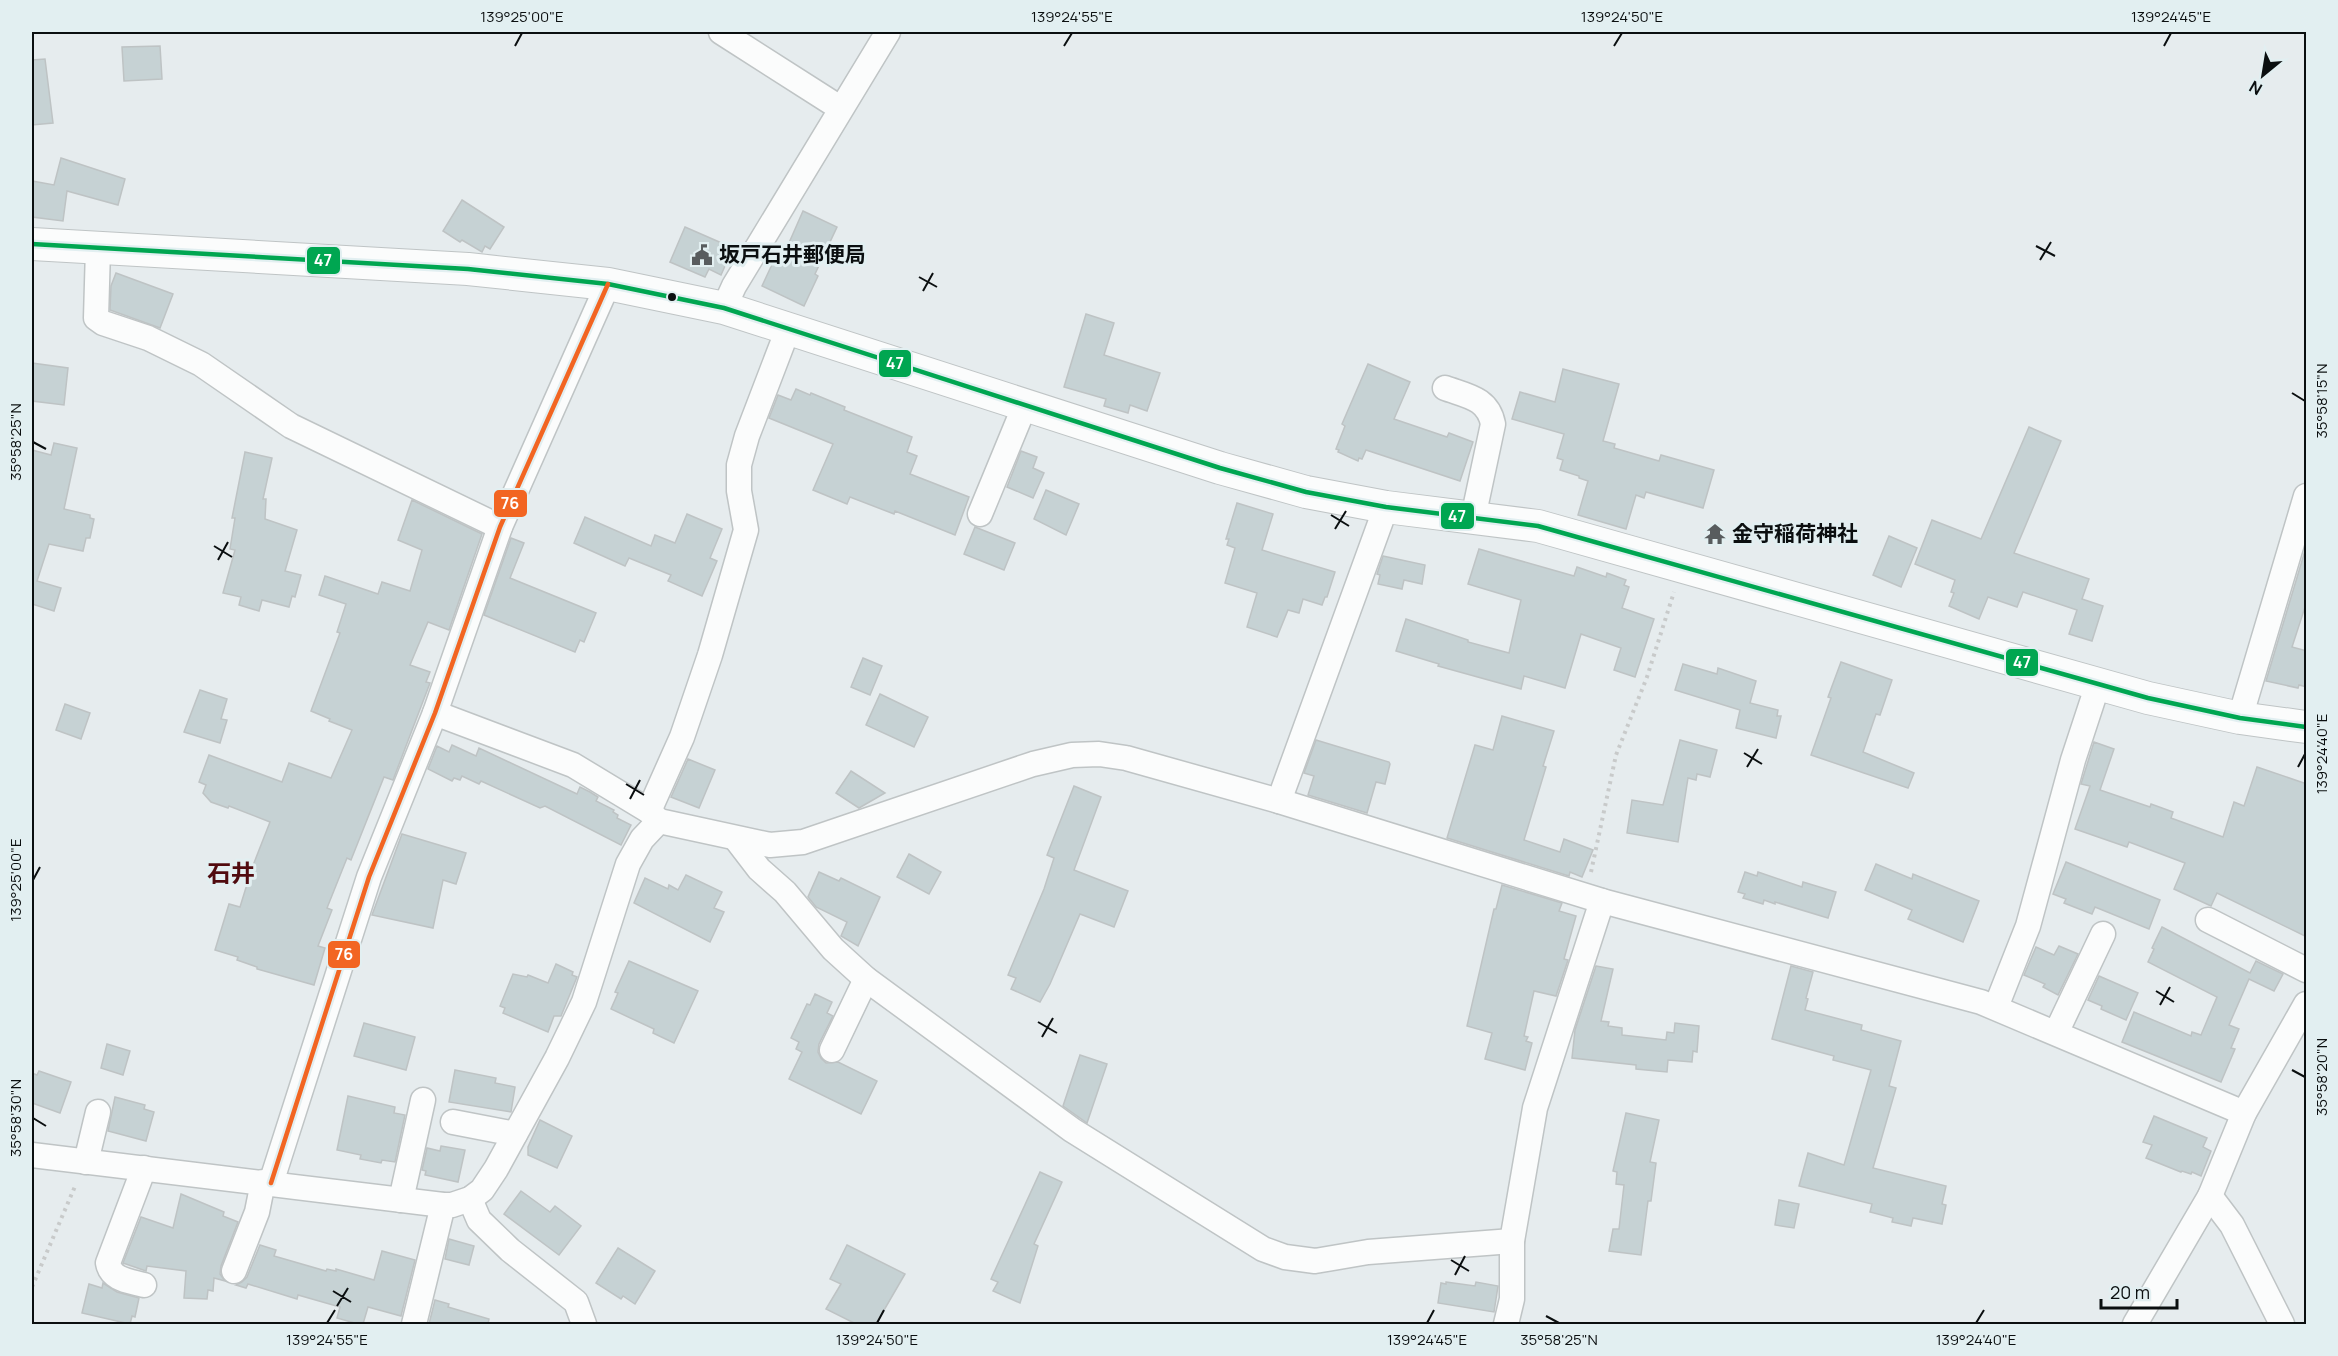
<svg xmlns="http://www.w3.org/2000/svg" width="2338" height="1356" font-family="Manrope,'Noto Sans JP',sans-serif">
<style>
.building{fill:#c6d2d4;stroke:#bec3c4;stroke-width:1.5}
.lines{fill:none;stroke-linecap:round;stroke-linejoin:round}
.minor-casing{stroke:#bfc4c5;stroke-width:27}
.major-casing{stroke:#bfc4c5;stroke-width:34}
.path{stroke:#c8caca;stroke-width:4;stroke-dasharray:3 4.5;stroke-linecap:butt}
.minor{stroke:#fbfcfc;stroke-width:24}
.major{stroke:#fbfcfc;stroke-width:32}
.bus-1-casing{stroke:#e2eff1;stroke-width:9}
.bus-2-casing{stroke:#e2eff1;stroke-width:9}
.bus-1{stroke:#00a651;stroke-width:4.5}
.bus-2{stroke:#f26522;stroke-width:4.5}
.ticks{fill:none;stroke:#0b0f10;stroke-width:2}
.bus-dot{fill:#0b0f10;stroke:#e2eff1;stroke-width:2}
.labels{text-anchor:middle;stroke-width:6;stroke-linejoin:round;paint-order:stroke}
.poi-label{font-size:21px;font-weight:bold;fill:#0b0f10;stroke:#e2eff1;text-anchor:start}
.quarter-label{font-size:24px;font-weight:bold;fill:#500b0f;stroke:#e2eff1}
.line-badge{stroke:#e2eff1;stroke-width:2}
.badge-label{font-size:16px;text-anchor:middle;font-weight:bold;fill:#fff}
.neatline{fill:none;stroke:#0b0f10;stroke-width:2}
.ticks-label{font-size:15px;text-anchor:middle;fill:#0b0f10}
</style>
<rect width="100%" height="100%" fill="#e6ecee"/>
<g class="building">
<polygon points="160,46 162,79 124,81 122,47"/>
<polygon points="45,59 53,123 32,125 32,60"/>
<polygon points="61,158 125,179 118,205 67,191 63,221 32,217 32,181 54,185"/>
<polygon points="462,200 504,227 490,249 485,246 482,252 462,240 460,242 443,231"/>
<polygon points="803,211 837,227 815,274 818,276 804,306 762,286 775,258 781,261"/>
<polygon points="685,227 733,248 721,275 709,269 705,277 670,262"/>
<polygon points="116,273 173,294 160,328 110,310 111,286"/>
<polygon points="1086,314 1114,323 1104,355 1160,373 1147,411 1130,405 1128,413 1104,406 1106,399 1064,387"/>
<polygon points="32,363 68,368 64,405 32,401"/>
<polygon points="1368,364 1410,382 1394,419 1447,437 1449,433 1473,442 1460,481 1366,450 1362,459 1359,458 1358,461 1338,452 1339,450 1336,449 1345,426 1342,424"/>
<polygon points="1563,369 1619,384 1603,441 1615,444 1614,448 1659,461 1661,455 1714,470 1703,508 1646,492 1644,498 1636,495 1626,529 1578,515 1588,481 1579,478 1579,476 1560,470 1563,460 1557,458 1564,434 1512,419 1520,392 1555,402"/>
<polygon points="796,389 810,395 811,393 845,407 844,410 912,437 907,452 917,456 910,474 969,497 955,535 895,511 894,514 850,497 847,504 813,490 833,444 769,418 778,395 791,400"/>
<polygon points="2029,427 2061,441 2014,553 2089,579 2082,599 2103,606 2092,641 2069,634 2077,610 2023,592 2017,607 1988,597 1979,619 1949,606 1954,593 1951,592 1955,580 1915,564 1932,520 1981,539"/>
<polygon points="54,443 77,448 64,509 90,515 90,518 94,519 90,538 86,538 83,551 49,544 37,581 61,588 54,611 32,604 32,450 51,455"/>
<polygon points="1021,451 1037,457 1033,468 1044,473 1033,498 1007,487"/>
<polygon points="245,452 272,458 263,499 266,499 265,519 297,530 285,571 301,575 295,597 292,596 289,607 262,600 259,611 239,605 241,597 223,593 235,550 230,549 235,518 232,518"/>
<polygon points="1046,490 1079,504 1066,535 1034,519"/>
<polygon points="412,500 482,534 449,630 428,622 410,665 430,672 426,682 430,683 393,780 384,777 351,860 347,858 327,908 332,910 318,946 325,948 314,985 257,969 257,967 237,960 238,957 215,950 229,904 240,907 252,868 270,822 229,806 228,808 211,802 203,793 206,785 199,782 209,755 282,782 289,763 331,778 352,730 329,721 330,719 311,711 340,633 337,632 346,604 319,595 325,576 378,594 382,582 410,591 422,550 398,540"/>
<polygon points="1237,503 1273,514 1262,550 1335,572 1327,597 1325,597 1322,605 1303,599 1299,613 1288,610 1277,637 1247,627 1257,593 1225,583 1235,548 1227,545 1229,539 1226,539"/>
<polygon points="687,514 722,529 710,558 717,561 702,596 668,581 671,575 629,558 625,566 574,543 585,517 651,546 655,535 675,543"/>
<polygon points="975,527 1015,543 1004,570 964,554"/>
<polygon points="1889,536 1917,548 1901,587 1873,575"/>
<polygon points="511,538 524,543 510,578 596,613 584,642 580,640 575,652 484,615"/>
<polygon points="2307,544 2307,601 2292,647 2307,651 2307,687 2299,685 2298,688 2266,681"/>
<polygon points="1479,549 1574,576 1577,567 1606,577 1607,573 1626,580 1624,585 1629,587 1622,608 1654,619 1635,677 1614,670 1621,648 1581,634 1565,688 1524,676 1521,689 1438,666 1439,664 1396,651 1406,619 1468,640 1468,642 1509,653 1521,600 1468,584"/>
<polygon points="1383,556 1425,565 1422,584 1404,580 1402,589 1378,584 1380,575 1377,574"/>
<polygon points="863,658 882,666 870,695 851,687"/>
<polygon points="1841,662 1892,680 1880,715 1876,714 1863,752 1914,773 1908,788 1811,755 1831,698 1828,697"/>
<polygon points="1683,664 1717,674 1718,668 1756,681 1750,703 1778,710 1777,716 1781,716 1776,738 1736,728 1740,710 1675,690"/>
<polygon points="200,690 227,699 221,719 227,720 220,743 184,732"/>
<polygon points="880,694 928,717 914,747 866,725"/>
<polygon points="65,704 90,713 81,739 56,730"/>
<polygon points="1502,716 1554,731 1543,766 1546,767 1524,840 1560,852 1564,839 1593,850 1582,877 1570,872 1569,876 1447,838 1475,745 1493,750"/>
<polygon points="1316,740 1389,762 1390,764 1385,784 1376,782 1367,813 1308,795 1314,776 1304,773"/>
<polygon points="1680,740 1717,750 1710,777 1697,774 1696,780 1688,778 1678,842 1627,833 1632,800 1663,805"/>
<polygon points="2094,742 2114,749 2100,790 2150,807 2151,804 2173,812 2171,818 2223,837 2234,802 2244,806 2257,767 2307,784 2307,937 2217,893 2211,906 2174,889 2185,863 2129,842 2127,847 2075,829 2090,786 2081,784"/>
<polygon points="452,745 476,756 479,748 577,794 580,787 590,792 598,797 596,801 614,810 613,812 618,815 617,818 631,825 621,845 545,806 540,808 481,781 479,784 462,776 460,780 454,778 452,781 428,769 437,746 449,752"/>
<polygon points="688,759 715,770 699,808 671,797"/>
<polygon points="851,771 885,793 859,808 836,793"/>
<polygon points="1074,786 1101,797 1074,870 1128,891 1114,927 1080,914 1050,984 1040,1002 1011,989 1016,978 1008,975 1044,889 1054,858 1047,855"/>
<polygon points="402,834 466,853 456,884 443,880 433,928 372,915"/>
<polygon points="909,854 941,872 929,894 897,877"/>
<polygon points="2066,862 2160,900 2149,929 2095,907 2092,914 2064,903 2066,899 2053,894"/>
<polygon points="1876,864 1912,879 1913,874 1979,901 1963,942 1908,919 1912,910 1865,890"/>
<polygon points="819,872 839,881 841,878 880,897 858,946 841,936 847,922 816,907 808,897"/>
<polygon points="1745,872 1757,876 1758,872 1802,887 1803,882 1836,892 1828,918 1775,902 1775,904 1764,900 1763,904 1743,898 1745,894 1738,892"/>
<polygon points="686,875 722,892 714,908 724,912 710,942 634,903 645,878 668,889 669,885 678,890"/>
<polygon points="1502,885 1562,903 1559,911 1576,916 1564,959 1568,960 1556,996 1534,991 1524,1036 1528,1037 1526,1041 1532,1043 1525,1070 1485,1059 1492,1033 1467,1026 1494,909 1496,909"/>
<polygon points="2162,927 2250,973 2256,961 2283,974 2274,991 2249,979 2229,1025 2239,1029 2231,1048 2235,1049 2221,1082 2122,1042 2134,1012 2191,1036 2192,1032 2201,1035 2217,997 2148,962 2154,949 2152,948"/>
<polygon points="2059,946 2078,954 2058,995 2043,987 2045,984 2024,975 2036,947 2054,955"/>
<polygon points="629,961 698,991 674,1043 653,1033 654,1029 611,1009 618,993 615,992"/>
<polygon points="556,964 573,972 572,975 577,977 561,1016 554,1016 548,1032 503,1013 505,1008 500,1006 513,974 527,977 528,975 548,983"/>
<polygon points="1596,966 1613,969 1601,1021 1609,1022 1608,1026 1622,1028 1622,1035 1666,1040 1667,1032 1674,1033 1675,1023 1699,1026 1697,1052 1693,1051 1692,1062 1668,1060 1667,1072 1636,1069 1636,1065 1572,1058 1575,1030"/>
<polygon points="1791,966 1813,972 1806,998 1808,999 1805,1010 1862,1025 1861,1030 1901,1041 1889,1086 1896,1088 1873,1168 1946,1186 1942,1204 1946,1205 1942,1224 1913,1218 1911,1226 1892,1222 1893,1218 1870,1212 1872,1204 1799,1186 1808,1153 1844,1165 1871,1070 1833,1060 1834,1056 1772,1039"/>
<polygon points="2099,976 2138,993 2126,1020 2101,1009 2102,1006 2088,1000"/>
<polygon points="815,994 832,1002 827,1013 833,1016 819,1044 818,1052 821,1058 826,1063 838,1062 877,1081 861,1114 789,1079 802,1052 796,1049 799,1042 791,1038 807,1004 810,1005"/>
<polygon points="364,1023 415,1037 406,1070 354,1056"/>
<polygon points="107,1044 130,1051 123,1075 101,1068"/>
<polygon points="1080,1055 1107,1064 1087,1123 1063,1106"/>
<polygon points="455,1070 496,1078 495,1083 515,1087 511,1112 449,1102"/>
<polygon points="39,1071 71,1082 60,1113 32,1103 32,1073 37,1075"/>
<polygon points="348,1096 395,1107 394,1113 405,1115 395,1162 382,1160 381,1163 360,1159 361,1155 337,1150"/>
<polygon points="115,1097 145,1105 144,1109 154,1112 146,1141 108,1131"/>
<polygon points="1626,1113 1659,1120 1650,1162 1656,1163 1651,1201 1648,1201 1641,1255 1609,1251 1613,1229 1619,1229 1624,1185 1616,1184 1617,1172 1613,1171"/>
<polygon points="2154,1116 2207,1138 2203,1147 2211,1151 2201,1176 2192,1172 2191,1174 2182,1171 2181,1172 2146,1158 2152,1145 2143,1142"/>
<polygon points="540,1120 572,1136 557,1168 528,1155 528,1147"/>
<polygon points="441,1146 465,1150 458,1182 425,1175 426,1171 422,1170 427,1148 440,1151"/>
<polygon points="1040,1172 1062,1182 1034,1244 1038,1246 1020,1303 993,1291 998,1282 991,1279"/>
<polygon points="521,1191 550,1212 555,1206 581,1226 559,1255 504,1214"/>
<polygon points="181,1194 224,1212 223,1216 238,1222 221,1266 220,1274 225,1281 214,1278 213,1291 208,1290 207,1299 184,1298 186,1271 147,1266 146,1271 123,1263 141,1217 173,1228"/>
<polygon points="1779,1200 1799,1204 1794,1228 1775,1225"/>
<polygon points="449,1239 474,1246 469,1265 445,1259"/>
<polygon points="260,1245 276,1250 274,1256 326,1271 327,1269 336,1271 336,1269 374,1280 382,1251 415,1260 401,1316 368,1307 363,1324 358,1324 337,1318 340,1307 298,1295 297,1299 248,1284 246,1288 236,1285 242,1282 247,1277"/>
<polygon points="847,1245 905,1274 876,1324 856,1324 826,1309 841,1284 830,1279"/>
<polygon points="618,1248 655,1271 635,1304 623,1296 621,1299 596,1283"/>
<polygon points="1446,1282 1475,1286 1476,1282 1498,1286 1494,1312 1438,1303 1441,1283 1446,1284"/>
<polygon points="103,1283 117,1292 139,1298 135,1317 132,1316 130,1324 82,1313 89,1284 102,1288"/>
<polygon points="435,1300 449,1304 448,1307 489,1319 488,1324 429,1324"/>
</g>
<g class="lines">
<defs>
<g id="minor">
<polyline points="721,32 840,108"/>
<polyline points="98,249 96,318 103,323 148,338 201,364 291,426 500,527"/>
<polyline points="724,308 734,286 888,32"/>
<path d="M1445,388C1467,396 1488,398 1493,424L1473,518"/>
<polyline points="980,514 1025,405"/>
<polyline points="435,713 573,765 649,811 659,821 770,845 803,842 1033,764 1072,755 1099,754 1126,758 1279,801 1602,901 1981,1002 2244,1113"/>
<polyline points="2240,718 2306,496"/>
<polyline points="1279,801 1386,507"/>
<polyline points="649,811 682,737 710,655 746,530 739,491 739,465 747,436 788,329"/>
<polyline points="736,839 759,869 785,892 833,949 866,979 1072,1130 1263,1249 1285,1257 1315,1261 1368,1252 1512,1241"/>
<polyline points="2208,920 2306,970"/>
<polyline points="1996,1007 2028,926 2073,760 2098,684"/>
<polyline points="2056,1033 2103,934"/>
<polyline points="832,1050 866,979"/>
<polyline points="453,1122 515,1134"/>
<polyline points="32,1155 443,1205 452,1205 470,1199 482,1190 496,1169 557,1058 584,1002 628,864 642,839 659,821"/>
<polyline points="86,1162 98,1112"/>
<path d="M144,1168L108,1263C111,1280 130,1281 144,1285"/>
<polyline points="271,1183 369,877 435,713 500,527 608,284"/>
<polyline points="2210,1196 2232,1225 2282,1324"/>
<polyline points="470,1199 479,1220 510,1250 576,1302 584,1324"/>
<polyline points="401,1200 423,1100"/>
<polyline points="234,1271 257,1212 263,1182"/>
<polyline points="414,1324 443,1205"/>
<polyline points="1506,1324 1512,1299 1512,1241 1535,1108 1602,901"/>
<polyline points="2135,1324 2210,1196 2244,1113 2306,1004"/>
</g>
<polyline id="major" points="32,244 468,269 608,284 724,308 1220,468 1306,492 1386,507 1538,526 2148,698 2240,718 2306,727"/>
</defs>
<use href="#minor" class="minor-casing"/>
<use href="#major" class="major-casing"/>
<g class="path">
<polyline points="1591,872 1616,755 1647,677 1674,592"/>
<polyline points="32,1287 76,1184"/>
</g>
<use href="#minor" class="minor"/>
<use href="#major" class="major"/>
<defs>
<polyline id="bus-1" points="32,244 468,269 608,284 724,308 1220,468 1306,492 1386,507 1538,526 2148,698 2240,718 2306,727"/>
<polyline id="bus-2" points="271,1183 369,877 435,713 500,527 608,284"/>
</defs>
<use href="#bus-1" class="bus-1-casing"/>
<use href="#bus-2" class="bus-2-casing"/>
<use href="#bus-1" class="bus-1"/>
<use href="#bus-2" class="bus-2"/>
</g>
<path class="ticks" d="M515,46L522,33M1064,46L1072,33M1614,46L1622,33M2164,46L2171,33M2036,246L2055,256M2040,260L2051,242M919,277L937,287M923,291L933,273M2292,393L2305,401M33,442L46,449M1331,515L1349,526M1335,529L1346,511M214,546L232,557M218,560L228,542M1744,753L1762,764M1747,767L1758,749M2298,767L2305,754M626,784L644,795M630,799L640,780M33,880L40,867M2156,991L2174,1002M2160,1005L2170,987M1038,1022L1057,1033M1042,1037L1053,1018M2292,1070L2305,1077M33,1118L46,1126M1451,1260L1469,1271M1455,1275L1465,1256M333,1291L351,1302M337,1306L348,1288M1546,1316L1559,1323M327,1323L335,1310M877,1323L884,1310M1427,1323L1434,1310M1976,1323L1984,1310"/>
<defs>
<symbol id="civic-bare" viewBox="-9 -9 18 18"><path d="M-.6-6.5H3V-4.5H.6V-3L4-1V1h2V6H-6V1h2V-1L-.6-3ZM-1.2 2.5V6h2.4V2.5Z" fill="#585c5e" stroke="#e2eff1" stroke-width="2.5" paint-order="stroke"/></symbol>
<symbol id="temple-bare" viewBox="-9 -9 18 18"><path d="M0-6L5-2H3V0L6.5 2.5H4V6H1.5V3h-3V6H-4V2.5H-6.5L-3 0V-2H-5Z" fill="#585c5e" stroke="#e2eff1" stroke-width="2.5" paint-order="stroke"/></symbol>
</defs>
<g fill-rule="evenodd">
<use href="#civic-bare" x="687" y="240" width="30" height="30"/>
<use href="#temple-bare" x="1700" y="519" width="30" height="30"/>
</g>
<circle class="bus-dot" cx="672" cy="297" r="5"/>
<g class="labels">
<g class="poi-label">
<text x="719" y="262">坂戸石井郵便局</text>
<text x="1732" y="541">金守稲荷神社</text>
</g>
<g class="quarter-label">
<text x="231" y="882">石井</text>
</g>
</g>
<g class="line-badge">
<rect x="306" y="246" width="35" height="29" rx="6" fill="#00a651"/>
<rect x="878" y="349" width="34" height="29" rx="6" fill="#00a651"/>
<rect x="493" y="489" width="35" height="29" rx="6" fill="#f26522"/>
<rect x="1440" y="502" width="35" height="28" rx="6" fill="#00a651"/>
<rect x="2005" y="648" width="34" height="29" rx="6" fill="#00a651"/>
<rect x="327" y="940" width="34" height="29" rx="6" fill="#f26522"/>
</g>
<g class="badge-label">
<text x="323" y="266">47</text>
<text x="895" y="369">47</text>
<text x="510" y="509">76</text>
<text x="1457" y="522">47</text>
<text x="2022" y="668">47</text>
<text x="344" y="960">76</text>
</g>
<rect width="2338" height="1356" fill="none" stroke="#e2eff1" stroke-width="66"/>
<g transform="translate(2263 75) rotate(210)" stroke="#e2eff1" stroke-width="4.5" paint-order="stroke">
<path d="M0-4.5L10 22L0 15L-10 22Z" fill="#0b0f10"/>
<text y="-9" font-size="16" font-weight="bold" text-anchor="middle" fill="#0b0f10">N</text>
</g>
<path d="M2101 1299v9h76v-9" fill="none" stroke="#0b0f10" stroke-width="3"/>
<text x="2110" y="1299" font-size="18" fill="#0b0f10" stroke="#e2eff1" stroke-width="4.5" paint-order="stroke">20 m</text>
<rect x="33" y="33" width="2272" height="1290" class="neatline"/>
<g class="ticks-label">
<text x="522" y="22">139°25'00"E</text>
<text x="1072" y="22">139°24'55"E</text>
<text x="1622" y="22">139°24'50"E</text>
<text x="2171" y="22">139°24'45"E</text>
<text transform="translate(2322 401) rotate(-90)" y="5">35°58'15"N</text>
<text transform="translate(16 442) rotate(-90)" y="5">35°58'25"N</text>
<text transform="translate(2322 754) rotate(-90)" y="5">139°24'40"E</text>
<text transform="translate(16 880) rotate(-90)" y="5">139°25'00"E</text>
<text transform="translate(2322 1077) rotate(-90)" y="5">35°58'20"N</text>
<text transform="translate(16 1118) rotate(-90)" y="5">35°58'30"N</text>
<text x="327" y="1345">139°24'55"E</text>
<text x="877" y="1345">139°24'50"E</text>
<text x="1427" y="1345">139°24'45"E</text>
<text x="1559" y="1345">35°58'25"N</text>
<text x="1976" y="1345">139°24'40"E</text>
</g>
</svg>
